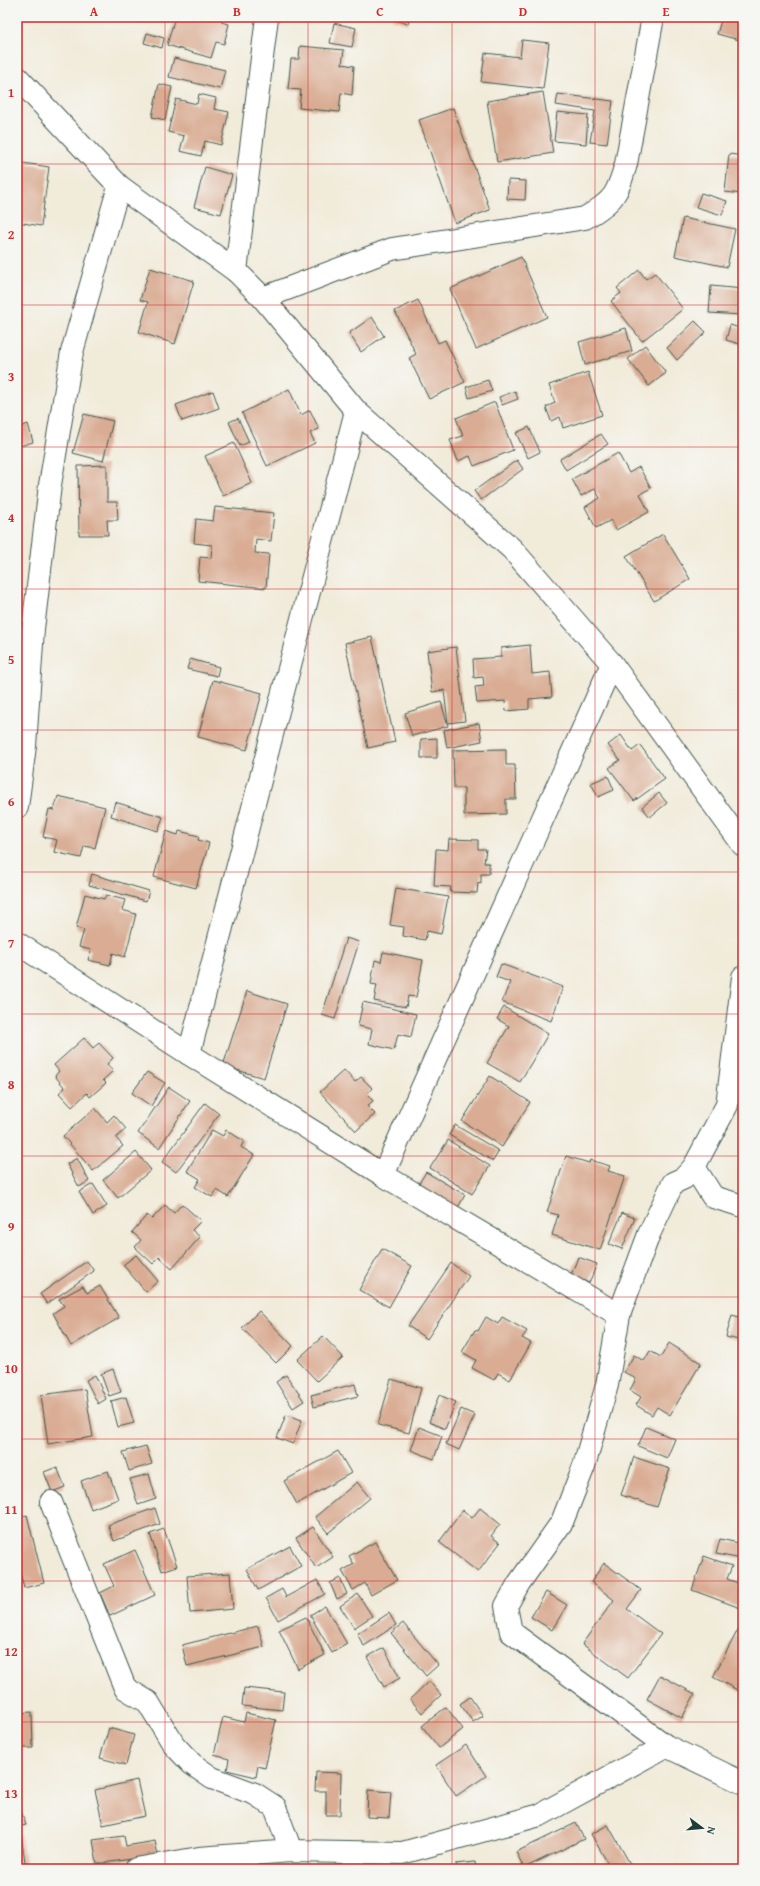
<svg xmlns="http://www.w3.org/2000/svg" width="760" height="1886" font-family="'Gentium Book Plus',serif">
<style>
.building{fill:#d9ac93}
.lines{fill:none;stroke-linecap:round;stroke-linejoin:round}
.street-casing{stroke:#3e574d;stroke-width:24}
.street{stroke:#fff;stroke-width:22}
.grid{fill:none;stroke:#d62828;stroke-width:1;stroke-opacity:0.55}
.neatline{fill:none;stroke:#d62828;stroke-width:1.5}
.grid-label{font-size:13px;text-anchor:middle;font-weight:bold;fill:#d62828}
</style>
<rect width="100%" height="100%" fill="#f6f6f2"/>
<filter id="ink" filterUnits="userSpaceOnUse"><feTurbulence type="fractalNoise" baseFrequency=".025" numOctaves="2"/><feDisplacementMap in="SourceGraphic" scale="8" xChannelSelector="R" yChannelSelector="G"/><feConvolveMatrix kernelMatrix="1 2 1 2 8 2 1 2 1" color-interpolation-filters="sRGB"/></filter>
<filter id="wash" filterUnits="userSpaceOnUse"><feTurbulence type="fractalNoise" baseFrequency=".012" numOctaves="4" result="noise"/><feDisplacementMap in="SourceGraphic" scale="16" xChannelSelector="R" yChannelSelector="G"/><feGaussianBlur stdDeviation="0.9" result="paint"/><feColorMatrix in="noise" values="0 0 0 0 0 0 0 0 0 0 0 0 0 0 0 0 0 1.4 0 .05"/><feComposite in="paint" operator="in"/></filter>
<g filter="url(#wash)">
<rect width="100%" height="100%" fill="#f1ebda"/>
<g id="blocks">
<g class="building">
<polygon points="175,17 223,17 221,22 229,24 224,44 216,42 211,58 167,45"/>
<polygon points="393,17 410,17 408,24 392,19"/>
<polygon points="519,17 533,17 531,22"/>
<polygon points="722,17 743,17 743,41 717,34"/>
<polygon points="334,23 356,28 352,47 330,43"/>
<polygon points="147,33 164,38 162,48 144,43"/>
<polygon points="522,40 549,43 543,89 481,82 485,53 520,57"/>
<polygon points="300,46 344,50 342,64 354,66 352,95 341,93 339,112 299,108 301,90 288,89 291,59 299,59"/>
<polygon points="174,58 225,70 220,89 169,77"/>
<polygon points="159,84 172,87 165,120 152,117"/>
<polygon points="543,92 553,153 497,162 487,101"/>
<polygon points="199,94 216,98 214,109 229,112 221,145 205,141 201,156 180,151 184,136 168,132 176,99 197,104"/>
<polygon points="558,94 613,101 607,144 590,142 595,111 556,105"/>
<polygon points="453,108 490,210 455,223 419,120"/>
<polygon points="557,112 588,115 586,144 554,141"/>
<polygon points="729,154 743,156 742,194 725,192"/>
<polygon points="17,162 49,167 41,226 17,222"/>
<polygon points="205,167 232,175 221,214 194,207"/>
<polygon points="508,180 526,181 525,200 507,199"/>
<polygon points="701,193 727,201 722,215 696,207"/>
<polygon points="683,218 735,229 727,267 675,256"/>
<polygon points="521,257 547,317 476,349 450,289"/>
<polygon points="150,268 194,281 175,344 139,332 148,302 140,300"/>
<polygon points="639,270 646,279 655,273 683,309 642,341 611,301 621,293 617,288"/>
<polygon points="711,286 743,289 741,315 709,313"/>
<polygon points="418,300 438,343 445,340 465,382 429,399 409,358 416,354 395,311"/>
<polygon points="372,317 384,336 361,352 349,333"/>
<polygon points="695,321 706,332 677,360 667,348"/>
<polygon points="730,325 743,329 743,345 726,340"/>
<polygon points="626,328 632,351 585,365 579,342"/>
<polygon points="645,345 666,373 649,386 628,359"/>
<polygon points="588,372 602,415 563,428 560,417 551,421 546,407 555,403 549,385"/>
<polygon points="488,380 492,391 469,398 466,387"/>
<polygon points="289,389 301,415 310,410 319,429 310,433 315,443 267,466 242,413"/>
<polygon points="213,391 219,408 182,421 176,405"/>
<polygon points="515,391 518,399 502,405 499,397"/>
<polygon points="495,402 513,450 474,466 470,456 458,461 450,440 463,436 456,418"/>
<polygon points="84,414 113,421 103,461 73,453"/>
<polygon points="238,418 249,442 240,446 229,422"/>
<polygon points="28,424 33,442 17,447 17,428"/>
<polygon points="529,427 540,452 528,458 516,433"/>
<polygon points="601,434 608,444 566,470 560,459"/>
<polygon points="234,443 252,483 223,496 205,456"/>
<polygon points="618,453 629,473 639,467 651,488 640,494 649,512 616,530 611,520 596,528 585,507 600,498 595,489 581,496 572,479"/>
<polygon points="517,460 523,469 481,500 474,491"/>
<polygon points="107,465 107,502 117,502 118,520 107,520 108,535 79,535 78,466"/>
<polygon points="215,507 274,513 271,541 256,539 255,553 269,554 266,588 198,581 200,557 211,558 212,545 194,543 196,519 213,521"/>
<polygon points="663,534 690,579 654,601 626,556"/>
<polygon points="372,637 395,742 368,748 345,643"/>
<polygon points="530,645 532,674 550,672 552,697 529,699 529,709 506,711 505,701 477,703 475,687 484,686 483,677 474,678 473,659 501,657 501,648"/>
<polygon points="456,647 465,721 448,723 444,690 432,692 427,651"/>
<polygon points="190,659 219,667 217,676 187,669"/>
<polygon points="213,680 262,693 247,750 198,737"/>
<polygon points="441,702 448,726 412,736 405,713"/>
<polygon points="479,723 482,741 447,748 444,730"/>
<polygon points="621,735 632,751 640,745 665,779 634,801 609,768 620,760 608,745"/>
<polygon points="437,738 437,758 421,758 421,739"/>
<polygon points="506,749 506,765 515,765 516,799 506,799 506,814 464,815 464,788 454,788 453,750"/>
<polygon points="608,776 614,790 598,797 591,783"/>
<polygon points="659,793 667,803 650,817 642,807"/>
<polygon points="58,796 105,807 95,848 84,846 81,858 54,852 57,840 43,837 49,809 54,810"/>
<polygon points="115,802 163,817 158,831 111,816"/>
<polygon points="166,831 178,835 179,831 199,836 198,840 209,843 196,888 154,877"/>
<polygon points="449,839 478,840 478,849 486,849 484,863 489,863 489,874 481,874 481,884 478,883 477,893 450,892 451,887 434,886 436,849 448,850"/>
<polygon points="92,874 149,891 146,901 89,885"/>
<polygon points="396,888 448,897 441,934 427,931 425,940 403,936 404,927 390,925"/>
<polygon points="85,894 104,899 106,895 125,900 122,910 136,914 125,957 113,953 110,965 88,960 91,950 79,947 84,930 76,928"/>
<polygon points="346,938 359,942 335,1019 322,1015"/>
<polygon points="383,952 423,960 416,997 408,996 406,1007 374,1001 377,985 371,984 375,960 381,962"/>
<polygon points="501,964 563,987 551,1021 502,1002 510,982 496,977"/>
<polygon points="247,991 287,1004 264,1078 223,1066"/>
<polygon points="363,1002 416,1014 411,1037 398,1034 394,1050 369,1044 372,1029 358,1026"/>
<polygon points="504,1007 548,1034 520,1082 487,1063 509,1026 497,1019"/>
<polygon points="84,1038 93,1048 99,1043 113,1058 107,1064 113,1071 103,1080 106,1083 90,1097 87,1093 72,1107 59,1093 65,1088 55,1076 59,1071 54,1065"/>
<polygon points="344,1070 355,1082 361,1077 372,1088 367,1094 373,1101 367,1106 375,1114 356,1131 320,1092"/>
<polygon points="147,1072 165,1083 151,1106 132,1093"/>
<polygon points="490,1076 530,1102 502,1147 462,1121"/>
<polygon points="169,1087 190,1101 159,1148 138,1133"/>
<polygon points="205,1103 219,1114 176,1172 162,1162"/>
<polygon points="95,1108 107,1122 114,1115 126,1129 116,1138 123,1146 93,1171 63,1136"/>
<polygon points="455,1125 499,1151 493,1161 449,1135"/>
<polygon points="212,1130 223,1136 226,1130 244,1141 241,1147 254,1155 228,1197 217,1190 212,1197 195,1187 200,1179 187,1171"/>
<polygon points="448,1140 490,1166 472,1194 430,1168"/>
<polygon points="136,1152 151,1170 118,1198 103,1180"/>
<polygon points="566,1156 589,1163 590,1160 610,1166 608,1171 625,1176 600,1250 552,1235 558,1215 547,1212"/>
<polygon points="77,1158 89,1181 79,1187 67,1164"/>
<polygon points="426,1172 465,1195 456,1211 416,1188"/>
<polygon points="93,1184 107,1206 93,1215 79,1192"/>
<polygon points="182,1204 201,1221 192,1230 200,1237 172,1269 159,1257 153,1264 135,1247 141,1240 132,1232 147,1215 152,1219 165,1205 174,1213"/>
<polygon points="622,1213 635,1218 622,1249 609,1244"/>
<polygon points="382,1249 412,1266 389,1307 359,1290"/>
<polygon points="136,1255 158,1281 146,1292 123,1265"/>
<polygon points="578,1257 597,1264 589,1283 571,1275"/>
<polygon points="87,1261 94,1271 47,1304 40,1294"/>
<polygon points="451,1263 469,1276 427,1339 408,1326"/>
<polygon points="83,1286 87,1293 100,1286 119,1318 71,1346 53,1313 64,1306 59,1299"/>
<polygon points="259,1311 293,1346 276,1363 242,1328"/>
<polygon points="732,1315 743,1318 743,1341 726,1337"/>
<polygon points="486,1317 498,1324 502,1317 527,1331 522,1338 531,1343 510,1380 498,1373 494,1380 472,1368 476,1360 462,1352 475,1330 478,1331"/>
<polygon points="323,1336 343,1357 317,1381 297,1360"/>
<polygon points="669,1343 701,1363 670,1415 657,1407 652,1415 636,1405 641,1397 630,1390 636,1379 624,1372 634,1355 644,1361 650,1351 661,1357"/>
<polygon points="113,1369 121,1392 109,1396 101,1374"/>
<polygon points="95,1375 106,1399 98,1404 86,1380"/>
<polygon points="286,1375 304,1401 293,1408 276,1382"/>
<polygon points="391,1379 421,1388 409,1433 378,1425"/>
<polygon points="355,1384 358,1396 314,1407 311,1395"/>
<polygon points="85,1389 93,1437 48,1444 41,1395"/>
<polygon points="439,1395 456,1402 445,1429 429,1422"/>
<polygon points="126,1397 134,1423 118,1427 111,1401"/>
<polygon points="461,1409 475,1415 459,1450 446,1444"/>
<polygon points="286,1415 302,1420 293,1444 277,1438"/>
<polygon points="419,1427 442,1436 434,1459 411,1450"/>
<polygon points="646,1427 675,1439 667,1458 638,1446"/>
<polygon points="146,1446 152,1464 129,1471 123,1452"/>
<polygon points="338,1451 351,1473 297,1504 284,1481"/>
<polygon points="634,1457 670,1469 657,1507 621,1495"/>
<polygon points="57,1467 65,1487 52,1492 44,1472"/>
<polygon points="108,1471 118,1499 91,1509 81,1481"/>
<polygon points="149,1474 156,1499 138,1505 130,1479"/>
<polygon points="357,1482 370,1498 328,1533 315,1517"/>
<polygon points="155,1508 160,1524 114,1541 108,1525"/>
<polygon points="480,1508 500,1524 491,1536 500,1543 478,1572 439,1542 463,1510 472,1518"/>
<polygon points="27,1515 44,1583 24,1588 17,1560 17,1518"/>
<polygon points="313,1527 333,1557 316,1568 296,1538"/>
<polygon points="164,1529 177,1566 162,1571 150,1534"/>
<polygon points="720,1539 743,1544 742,1559 716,1554"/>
<polygon points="375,1542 397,1580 371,1595 365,1583 353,1590 342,1571 354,1564 349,1556"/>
<polygon points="290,1546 301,1566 258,1590 247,1569"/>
<polygon points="135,1550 155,1595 110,1616 100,1593 114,1586 104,1564"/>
<polygon points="704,1556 732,1566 727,1579 743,1585 743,1609 692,1590"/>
<polygon points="604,1563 641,1590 627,1609 661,1634 628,1678 582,1644 614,1600 591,1582"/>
<polygon points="230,1573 233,1609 190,1613 187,1576"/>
<polygon points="340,1578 347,1594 337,1599 330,1583"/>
<polygon points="317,1580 325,1594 278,1620 266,1598 282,1589 286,1597"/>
<polygon points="546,1592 567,1605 552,1630 531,1617"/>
<polygon points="358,1594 372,1616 354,1628 340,1606"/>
<polygon points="325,1606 347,1644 332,1653 310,1615"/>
<polygon points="389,1613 396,1625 364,1646 357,1634"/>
<polygon points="306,1617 325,1655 298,1669 279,1630"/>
<polygon points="403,1623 438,1665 426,1676 391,1633"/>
<polygon points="741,1624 743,1625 743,1693 713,1677"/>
<polygon points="258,1626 264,1647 187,1666 182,1645"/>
<polygon points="384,1648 400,1678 384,1687 367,1657"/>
<polygon points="660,1675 695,1694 682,1718 647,1699"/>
<polygon points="429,1681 441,1695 422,1713 410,1699"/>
<polygon points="244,1688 284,1692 282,1710 242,1706"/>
<polygon points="470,1697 483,1716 473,1722 460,1704"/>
<polygon points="446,1707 463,1729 439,1748 422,1726"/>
<polygon points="32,1712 33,1748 17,1748 17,1713"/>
<polygon points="246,1713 276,1720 265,1768 258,1766 256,1777 227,1770 229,1759 214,1755 223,1717 244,1722"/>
<polygon points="109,1728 134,1735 126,1765 100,1758"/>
<polygon points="466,1745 486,1776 456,1796 436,1765"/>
<polygon points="316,1772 341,1773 340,1815 326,1815 326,1791 315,1791"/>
<polygon points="137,1780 145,1816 103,1825 95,1790"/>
<polygon points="368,1790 391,1792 389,1818 367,1817"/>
<polygon points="21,1811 26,1825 17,1827 17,1812"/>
<polygon points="576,1823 584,1839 524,1868 516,1852"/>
<polygon points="608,1825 633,1869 611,1869 591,1834"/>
<polygon points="21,1834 26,1869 17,1869 17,1835"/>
<polygon points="124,1836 126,1846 155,1841 158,1855 97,1864 93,1840"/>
<polygon points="475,1862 476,1869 457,1869 456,1864"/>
<polygon points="442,1866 443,1869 432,1869"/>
</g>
</g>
</g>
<g filter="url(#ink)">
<use href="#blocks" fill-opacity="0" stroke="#3e574d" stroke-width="1"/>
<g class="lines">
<defs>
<g id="street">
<polyline points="17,77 119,186 236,271 263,298 356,411 512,549 612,664 743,845"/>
<polyline points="236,271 267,17"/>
<path d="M263,298L392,249L585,218C614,201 617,195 626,164L653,17"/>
<polyline points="17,807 25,746 33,629 50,485 72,352 119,186"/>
<polyline points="17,943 189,1054 383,1175 619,1315"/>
<polyline points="743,977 727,1105 694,1167 713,1197 743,1206"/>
<polyline points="189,1054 356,411"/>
<polyline points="694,1167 684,1178 673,1183 649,1234 619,1315 607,1385 584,1466 562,1522 519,1583 506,1606 511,1632 666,1746 743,1783"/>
<polyline points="383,1175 612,664"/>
<polyline points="51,1502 125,1688 148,1702 174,1745 192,1764 212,1778 255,1794 275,1807 291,1851"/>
<polyline points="136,1869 199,1858 291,1851 402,1853 540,1815 666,1746"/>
</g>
</defs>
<use href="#street" class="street-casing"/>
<use href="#street" class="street"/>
</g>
</g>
<path class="grid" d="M165,17V1869M308,17V1869M452,17V1869M595,17V1869M17,164H743M17,305H743M17,447H743M17,589H743M17,730H743M17,872H743M17,1014H743M17,1156H743M17,1297H743M17,1439H743M17,1581H743M17,1722H743"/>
<rect width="760" height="1886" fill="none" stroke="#f6f6f2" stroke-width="44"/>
<g transform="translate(702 1828) rotate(106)" stroke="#f6f6f2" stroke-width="3" paint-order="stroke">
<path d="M0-3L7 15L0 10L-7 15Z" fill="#1f3d34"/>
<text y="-6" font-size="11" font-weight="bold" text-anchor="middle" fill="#1f3d34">N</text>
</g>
<rect x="22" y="22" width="716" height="1842" class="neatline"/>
<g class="grid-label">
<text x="94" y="16">A</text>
<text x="237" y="16">B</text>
<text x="380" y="16">C</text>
<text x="523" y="16">D</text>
<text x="666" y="16">E</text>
<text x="11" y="97">1</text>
<text x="11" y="239">2</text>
<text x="11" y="381">3</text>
<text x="11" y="522">4</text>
<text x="11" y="664">5</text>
<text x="11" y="806">6</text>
<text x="11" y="948">7</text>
<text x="11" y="1089">8</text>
<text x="11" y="1231">9</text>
<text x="11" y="1373">10</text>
<text x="11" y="1514">11</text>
<text x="11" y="1656">12</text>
<text x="11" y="1798">13</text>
</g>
</svg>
